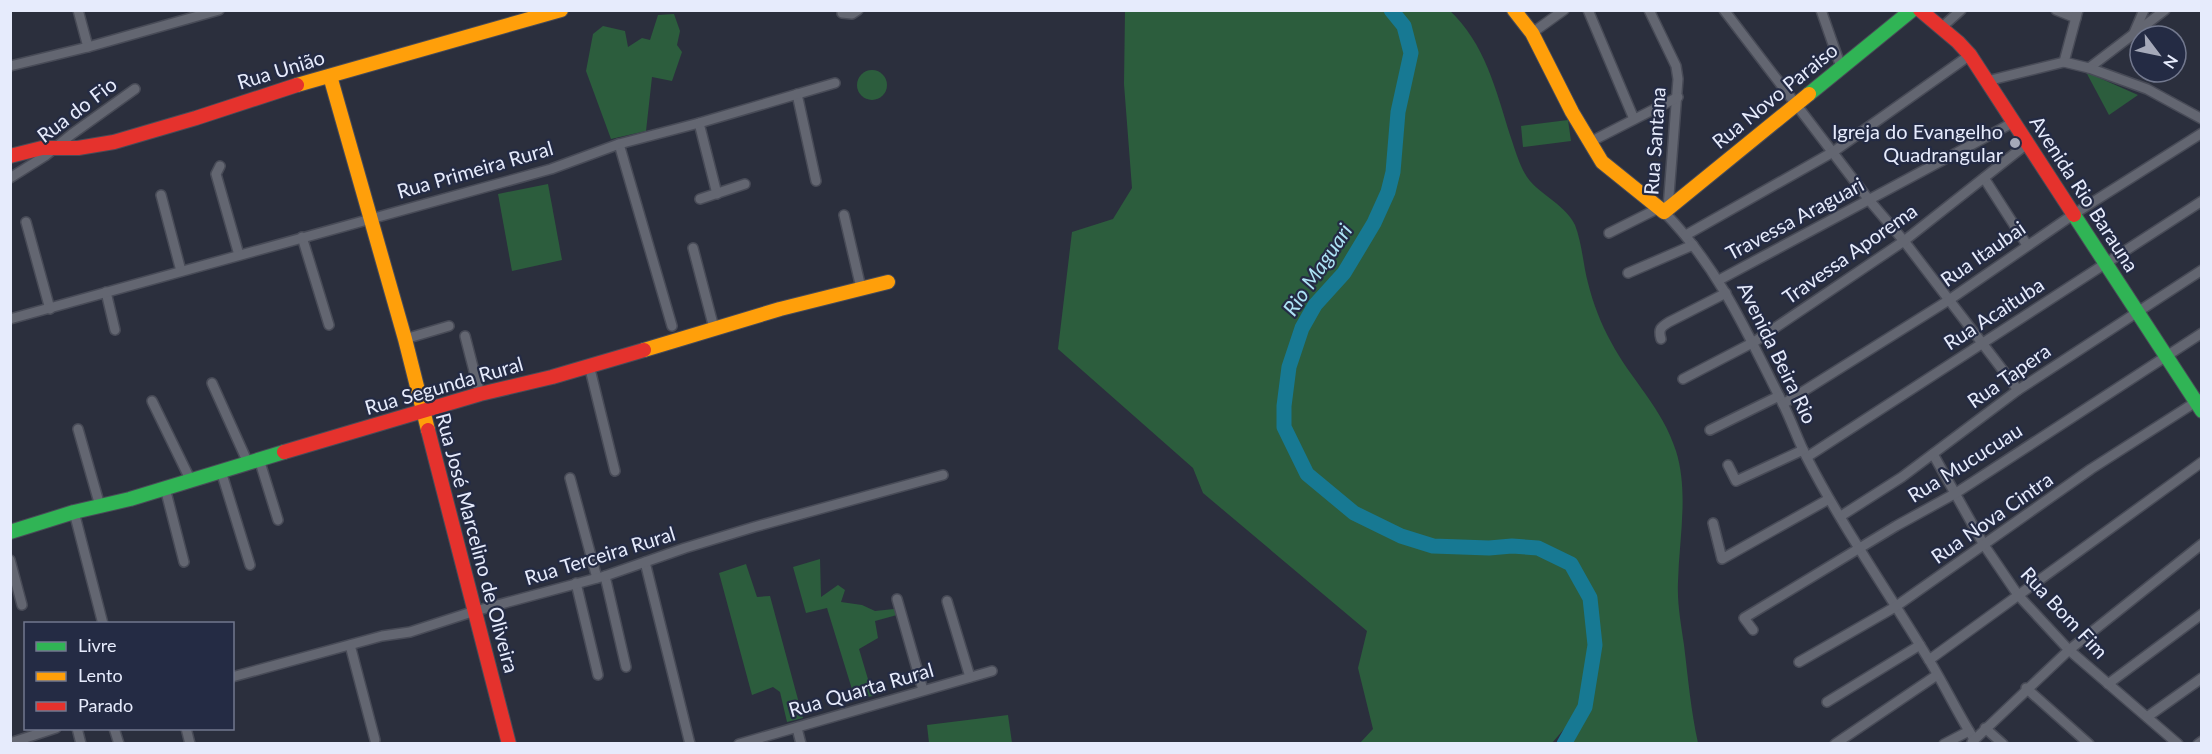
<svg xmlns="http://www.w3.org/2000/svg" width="2212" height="754" font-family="Lato,sans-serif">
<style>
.green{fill:#2c5d3d}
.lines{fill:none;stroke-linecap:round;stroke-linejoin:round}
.river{stroke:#177993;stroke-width:15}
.street-casing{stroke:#484b57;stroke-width:12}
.fast-casing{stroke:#484b57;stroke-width:16}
.slow-casing{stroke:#484b57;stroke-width:16}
.jam-casing{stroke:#484b57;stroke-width:16}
.street{stroke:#636671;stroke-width:9}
.fast{stroke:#30b455;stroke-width:14}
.slow{stroke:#ff9f0a;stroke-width:14}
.jam{stroke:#e5322d;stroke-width:14}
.poi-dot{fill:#a5a9b9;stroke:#242b44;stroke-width:2}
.labels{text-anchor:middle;stroke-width:4.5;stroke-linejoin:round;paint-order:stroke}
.street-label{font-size:20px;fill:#e6ebfc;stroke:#242b44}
.poi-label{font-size:20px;fill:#e6ebfc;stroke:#242b44;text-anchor:end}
.water-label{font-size:21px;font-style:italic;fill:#ade3f5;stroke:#242b44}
</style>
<rect width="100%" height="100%" fill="#2b2f3d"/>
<g class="green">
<path d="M1125,11L1449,10C1485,43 1496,90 1510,135C1515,149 1520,169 1530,181C1543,196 1566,206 1575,225C1582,243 1583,264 1588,283C1593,303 1601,324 1611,342C1631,380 1662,407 1676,451C1689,493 1679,539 1678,582C1677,603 1681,624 1684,645C1688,678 1691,711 1698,743H1568L1576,715L1552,743H1360L1373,729L1358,668L1367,631L1203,493L1193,468L1058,349L1072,232L1113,219L1132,188L1124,84Z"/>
<polygon points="674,14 680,31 677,45 682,52 672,81 652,77 646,131 611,139 586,71 593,34 603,26 625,31 628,47 642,38 650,40 658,15"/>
<circle cx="872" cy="85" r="15"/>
<polygon points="2086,72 2138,95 2109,115"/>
<polygon points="1568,120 1571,141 1523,147 1521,126"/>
<polygon points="548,184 562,260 512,271 498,194"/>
<polygon points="820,559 821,597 838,585 845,590 841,602 862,605 875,611 894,609 897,615 875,621 878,638 859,649 873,696 855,699 827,608 806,613 793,567"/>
<polygon points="746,564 757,597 770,596 803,718 787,722 780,692 773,687 752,695 719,573"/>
<polygon points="1008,715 1012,743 929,743 927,725"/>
</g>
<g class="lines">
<polyline class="river" points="1391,10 1404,26 1411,53 1398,112 1393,172 1388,192 1374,223 1344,273 1315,305 1302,328 1289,367 1284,406 1284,427 1307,474 1354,513 1401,536 1433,546 1489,548 1512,546 1538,548 1571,564 1590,598 1595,645 1585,707 1564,744"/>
<defs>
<g id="street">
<polyline points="78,10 88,47"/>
<polyline points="1588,10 1634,119"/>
<polyline points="1649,10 1676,66 1678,79 1668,208"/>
<polyline points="1724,10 1869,200 1904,241 2018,390"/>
<polyline points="1821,10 1841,67"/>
<polyline points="2056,10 2076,18"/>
<polyline points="842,13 852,14 858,10"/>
<polyline points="1941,28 1961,10"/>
<polyline points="1532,33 1564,10"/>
<polyline points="2134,33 2144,10"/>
<polyline points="2064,62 2078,10"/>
<polyline points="10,66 88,47 219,10"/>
<polyline points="2089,68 2165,10"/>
<polyline points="1987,81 2064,62 2089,68 2147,89 2202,119"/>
<polyline points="797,94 816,181"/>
<polyline points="699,123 717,194"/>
<polyline points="1590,142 1678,97"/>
<polyline points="619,144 672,326"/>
<polyline points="220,166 216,174 239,255"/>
<polyline points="10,178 45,156 72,134 135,89"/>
<polyline points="1984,178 2027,245"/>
<polyline points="161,195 181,271"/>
<polyline points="700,199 745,184"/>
<path d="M1664,212C1720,269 1748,335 1783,404C1792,422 1798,441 1807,458C1843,528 1889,593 1929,660C1945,686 1958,714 1974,739"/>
<polyline points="844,215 861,288"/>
<polyline points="26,222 50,309"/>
<polyline points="1609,233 1659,208"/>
<polyline points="1686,235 1833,152 1970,55"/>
<polyline points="302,237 329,325"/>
<polyline points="693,248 714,328"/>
<polyline points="1628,273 1693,245"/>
<polyline points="1719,280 2014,122"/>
<polyline points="106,292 115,330"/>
<polyline points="10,319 551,169 619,144 699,123 835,83"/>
<polyline points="465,336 480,394"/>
<polyline points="405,339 449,326"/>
<path d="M1661,339C1658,329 1661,327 1669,322L1726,293"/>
<polyline points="589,365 615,471"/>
<polyline points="1683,379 1754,342 1904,241 2028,143"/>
<polyline points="212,383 248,463"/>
<polyline points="152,401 190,479"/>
<polyline points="1783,404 1949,300 2074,214 2202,133"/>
<polyline points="78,429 100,506"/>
<polyline points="1710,430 1779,396"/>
<polyline points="1933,454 1984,545 2018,595 2069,650 2178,744"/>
<polyline points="1807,457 2202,201"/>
<polyline points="259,459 278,520"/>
<polyline points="1728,465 1736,481 1803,450"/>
<polyline points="221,471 250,565"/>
<polyline points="570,478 597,578"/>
<polyline points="165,488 184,562"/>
<polyline points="74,512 103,624"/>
<polyline points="1841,516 1902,477 2018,390 2202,270"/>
<polyline points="1713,523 1722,559 1829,499"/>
<polyline points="10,560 22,605"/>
<polyline points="645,562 690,744"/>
<polyline points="605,576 626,667"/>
<polyline points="576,583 598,675"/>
<polyline points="897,599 923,690"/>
<polyline points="947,601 970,677"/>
<polyline points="1753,630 1744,618 1896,526 1956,493 2202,333"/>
<polyline points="350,645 375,740"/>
<polyline points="1929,660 2202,462"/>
<polyline points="1799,662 1895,607 2091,469 2202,398"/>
<polyline points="232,677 382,636 410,632 475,611 605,576 685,548 754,527 943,475"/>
<polyline points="2108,684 2202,614"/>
<polyline points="2026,688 2089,744"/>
<polyline points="1827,702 1920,645"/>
<polyline points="2147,717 2202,678"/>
<polyline points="77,728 81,744"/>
<polyline points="114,728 119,744"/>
<polyline points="186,728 190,744"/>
<polyline points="797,728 801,744"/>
<polyline points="1985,728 2003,744"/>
<polyline points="1972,742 2069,650 2202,544"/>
<polyline points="10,743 56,728"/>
<polyline points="739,744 992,671"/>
<polyline points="1835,744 1937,675"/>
<polyline points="1944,744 1969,731"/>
<polyline points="2198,744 2202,741"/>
</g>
<g id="fast">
<polyline points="1809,94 1912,10"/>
<polyline points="2074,215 2202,411"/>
<polyline points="10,532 74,512 130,499 284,452"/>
</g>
<g id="slow">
<polyline points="1514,10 1532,33 1572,112 1602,162 1664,212 1809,94"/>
<polyline points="330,76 405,339 428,430"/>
<polyline points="297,85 561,10"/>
<polyline points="644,350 780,309 888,282"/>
</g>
<g id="jam">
<polyline points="1920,10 1958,42 1970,55 2074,215"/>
<polyline points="10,156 42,148 78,148 114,142 196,118 297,85"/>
<polyline points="428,430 509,744"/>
<polyline points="284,452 480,394 552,377 644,350"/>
</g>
</defs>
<use href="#street" class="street-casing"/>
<use href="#fast" class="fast-casing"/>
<use href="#slow" class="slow-casing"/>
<use href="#jam" class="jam-casing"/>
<use href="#street" class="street"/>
<use href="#fast" class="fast"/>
<use href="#slow" class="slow"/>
<use href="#jam" class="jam"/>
</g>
<circle class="poi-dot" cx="2015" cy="143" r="6"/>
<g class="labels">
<g class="street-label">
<text transform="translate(281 70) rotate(-17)" y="7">Rua União</text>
<text transform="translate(1775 96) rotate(-39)" y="7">Rua Novo Paraiso</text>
<text transform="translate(77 110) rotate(-37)" y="7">Rua do Fio</text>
<text transform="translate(1655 141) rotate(-86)" y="7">Rua Santana</text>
<text transform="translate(475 170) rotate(-16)" y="7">Rua Primeira Rural</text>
<text transform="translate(2084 194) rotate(57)" y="7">Avenida Rio Barauna</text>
<text transform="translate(1795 219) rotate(-28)" y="7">Travessa Araguari</text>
<text transform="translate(1850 254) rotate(-35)" y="7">Travessa Aporema</text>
<text transform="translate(1983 254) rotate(-35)" y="7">Rua Itaubai</text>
<text transform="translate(1994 314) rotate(-33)" y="7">Rua Acaituba</text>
<text transform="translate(1777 353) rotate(64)" y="7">Avenida Beira Rio</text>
<text transform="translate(2009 376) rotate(-35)" y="7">Rua Tapera</text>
<text transform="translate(444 386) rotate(-16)" y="7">Rua Segunda Rural</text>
<text transform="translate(1965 463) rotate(-32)" y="7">Rua Mucucuau</text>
<text transform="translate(1992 518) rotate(-35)" y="7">Rua Nova Cintra</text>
<text transform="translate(477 543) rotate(75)" y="7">Rua José Marcelino de Oliveira</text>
<text transform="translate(600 556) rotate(-17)" y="7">Rua Terceira Rural</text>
<text transform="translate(2064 613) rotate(47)" y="7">Rua Bom Fim</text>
<text transform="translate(861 690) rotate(-16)" y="7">Rua Quarta Rural</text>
</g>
<g class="poi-label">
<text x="2003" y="139">Igreja do Evangelho<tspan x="2003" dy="23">Quadrangular</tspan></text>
</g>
<g class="water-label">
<text transform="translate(1318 270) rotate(-56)" y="7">Rio Maguari</text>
</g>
</g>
<rect width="2212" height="754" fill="none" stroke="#e6ebfc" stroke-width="24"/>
<rect x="24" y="622" width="210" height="108" fill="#242b44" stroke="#72788e" stroke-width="1.5"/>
<rect x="36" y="642" width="30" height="9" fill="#30b455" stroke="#72788e" stroke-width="1.5"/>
<text x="78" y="652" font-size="18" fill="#e6ebfc">Livre</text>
<rect x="36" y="672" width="30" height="9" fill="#ff9f0a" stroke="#72788e" stroke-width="1.5"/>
<text x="78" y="682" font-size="18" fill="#e6ebfc">Lento</text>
<rect x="36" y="702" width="30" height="9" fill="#e5322d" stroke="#72788e" stroke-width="1.5"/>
<text x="78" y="712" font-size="18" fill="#e6ebfc">Parado</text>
<g transform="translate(2158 54) rotate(122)"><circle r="28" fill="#242b44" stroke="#72788e" stroke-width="1.5"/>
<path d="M0-4.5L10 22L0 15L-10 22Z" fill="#a5a9b9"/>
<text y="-9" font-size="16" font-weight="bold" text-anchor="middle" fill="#e6ebfc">N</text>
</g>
</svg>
